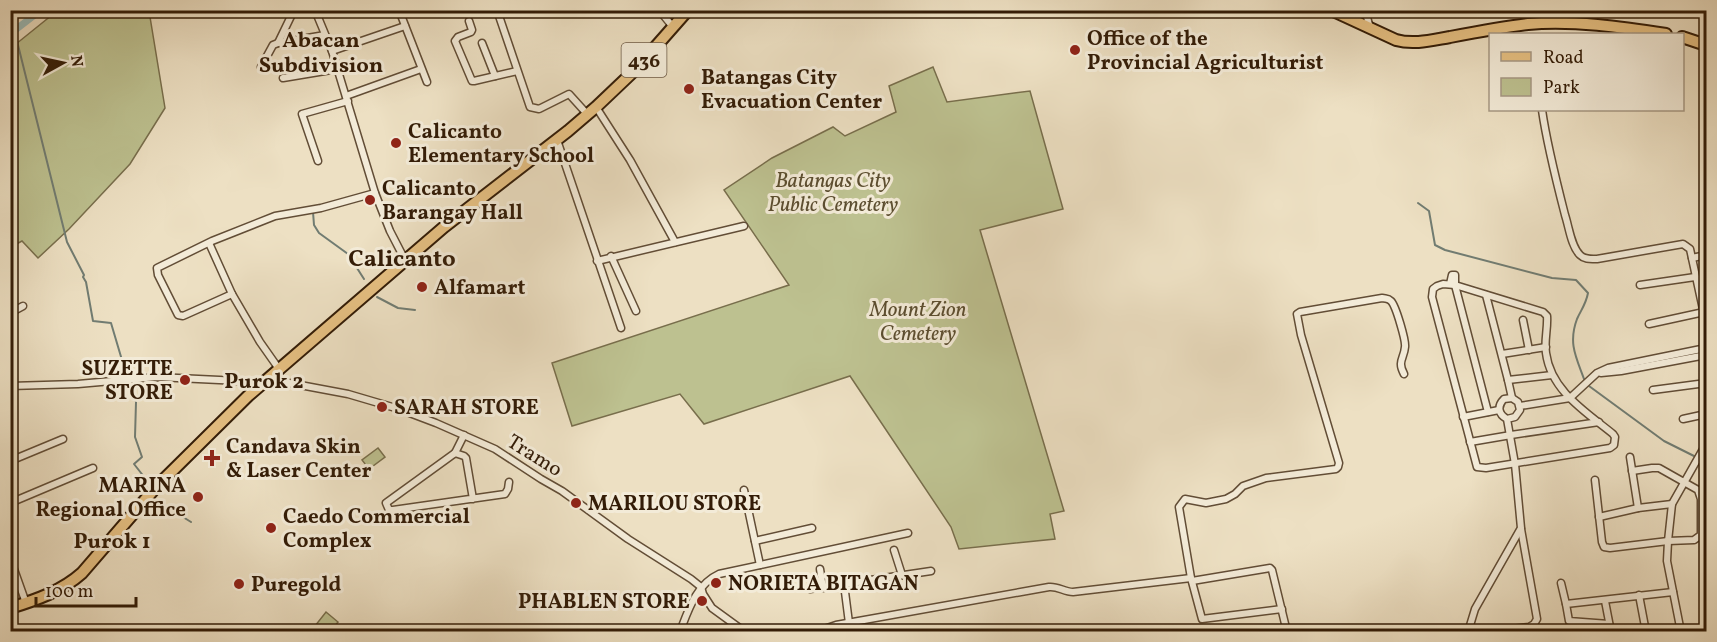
<svg xmlns="http://www.w3.org/2000/svg" width="1717" height="642" font-family="Vollkorn,serif">
<style>
.green{fill:#bdc190;stroke:#786e4c;stroke-width:1.5}
.lines{fill:none;stroke-linecap:round;stroke-linejoin:round}
.stream{stroke:#717c72;stroke-width:2}
.canal{stroke:#9abcb9;stroke-width:7}
.minor-casing{stroke:#624d36;stroke-width:9}
.primary-casing{stroke:#331c07;stroke-width:14}
.trunk-casing{stroke:#331c07;stroke-width:14}
.minor{stroke:#f3ebd8;stroke-width:6}
.primary{stroke:#e6c082;stroke-width:10}
.trunk{stroke:#e6c082;stroke-width:10}
.poi-dot{fill:#8f2418;stroke:#f3ebd8;stroke-width:2}
.labels{text-anchor:middle;stroke-width:6;stroke-linejoin:round;paint-order:stroke}
.shield{fill:#f3ebd8;stroke:#6d5a46;stroke-width:1.5}
.shield-label{font-size:20px;font-weight:bold;fill:#331c07}
.poi-label{font-size:21px;font-weight:bold;fill:#331c07;stroke:#f3ebd8;text-anchor:start}
.park-label{font-size:21px;font-style:italic;fill:#5c4e30;stroke:#f3ebd8}
.street-label{font-size:21px;fill:#331c07;stroke:#f3ebd8}
.neighbourhood-label{font-size:22px;font-weight:bold;fill:#331c07;stroke:#f3ebd8}
.quarter-label{font-size:24px;font-weight:bold;fill:#331c07;stroke:#f3ebd8}
</style>
<rect width="100%" height="100%" fill="#ede0c3"/>
<filter id="stains"><feTurbulence type="fractalNoise" baseFrequency=".00333" numOctaves="4"/><feColorMatrix values="0 0 0 0 .2 0 0 0 0 .09 0 0 0 0 .02 0 0 0 .5 -.17"/></filter>
<radialGradient id="worn" r=".72"><stop offset=".6" stop-color="#630" stop-opacity="0"/><stop offset="1" stop-color="#630" stop-opacity=".3"/></radialGradient>
<g class="green">
<polygon points="57,11 149,11 165,108 130,164 69,229 38,258 22,241 11,247 11,48"/>
<polygon points="933,67 947,102 1030,91 1063,209 980,230 1064,511 1050,514 1055,539 959,549 951,527 850,376 704,424 680,394 572,426 552,363 789,285 724,190 772,158 833,127 845,136 896,112 889,86"/>
<polygon points="378,448 385,457 369,469 362,460"/>
<polygon points="326,612 338,622 331,631 311,631"/>
</g>
<g class="lines">
<g class="stream">
<polyline points="17,41 67,242 84,275 83,277 86,282 93,321 111,323 127,377"/>
<path d="M1418,203L1429,211L1435,245L1445,250L1552,278L1576,280L1588,293C1586,304 1581,310 1577,319C1568,343 1576,357 1584,379"/>
<polyline points="313,212 314,225 319,233 348,254 364,279"/>
<polyline points="377,297 398,308 415,310"/>
<polyline points="129,382 136,402 135,437 142,457 134,464 152,487"/>
<polyline points="1589,386 1664,441 1706,462"/>
<polyline points="162,504 191,522"/>
</g>
<polyline class="canal" points="10,34 41,10"/>
<defs>
<g id="minor">
<polyline points="315,10 332,51 375,193 390,231 405,260"/>
<polyline points="399,10 427,82"/>
<polyline points="497,10 530,107 539,109 569,94 588,115"/>
<polyline points="659,10 673,27"/>
<polyline points="1365,10 1370,28"/>
<polyline points="469,21 472,30 471,32 458,37 455,41 472,81 474,81 517,71"/>
<polyline points="278,43 325,35"/>
<polyline points="482,43 495,76"/>
<polyline points="332,51 405,26"/>
<polyline points="261,67 273,45 278,43 294,10"/>
<polyline points="283,78 337,69"/>
<polyline points="346,96 421,69"/>
<polyline points="596,107 630,160 675,242"/>
<path d="M1542,110C1547,145 1556,180 1565,215C1569,227 1571,246 1580,255C1585,260 1591,259 1597,259L1683,244L1690,249L1706,323"/>
<polyline points="557,140 621,328"/>
<polyline points="318,161 302,114 348,101"/>
<polyline points="209,243 232,294 260,342 279,369"/>
<polyline points="611,256 636,311"/>
<polyline points="1692,258 1706,255"/>
<polyline points="597,261 744,226"/>
<path d="M1443,284L1455,285L1543,312L1547,316C1548,328 1544,341 1546,353C1551,391 1586,412 1613,434L1615,437L1614,445L1610,448L1486,468L1477,467L1432,297L1433,289L1437,286Z"/>
<polyline points="1450,284 1452,275 1455,275 1455,285 1488,412"/>
<polyline points="1640,285 1695,277"/>
<polyline points="232,294 183,316 178,315 158,275 157,268 212,241 275,216 321,208 375,193"/>
<polyline points="1486,295 1508,380 1512,398"/>
<polyline points="10,313 23,306"/>
<polyline points="1523,320 1529,350"/>
<polyline points="1649,324 1704,312"/>
<polyline points="1502,354 1546,347"/>
<polyline points="1601,373 1621,371 1706,355"/>
<polyline points="268,379 348,394 399,409 436,423 495,449 541,479 562,491 628,539 691,579 701,587 703,594 712,608 745,632"/>
<polyline points="1508,380 1552,375"/>
<polyline points="10,386 78,384 157,377 240,381 259,386"/>
<polyline points="1653,390 1706,383"/>
<polyline points="1520,406 1570,398 1597,373 1608,368 1706,348"/>
<polyline points="1463,417 1499,410"/>
<polyline points="1683,419 1706,414"/>
<polyline points="1470,442 1511,435 1599,422"/>
<polyline points="455,453 464,435"/>
<polyline points="1630,457 1638,508"/>
<polyline points="10,461 63,439"/>
<polyline points="1595,480 1602,542 1604,547 1610,548 1668,541 1694,540 1701,535 1701,499 1698,490 1659,468 1652,468 1632,471"/>
<polyline points="744,490 760,565"/>
<polyline points="473,499 466,458 464,456 455,453 386,503 389,510 393,510 505,494 508,489 509,482"/>
<polyline points="10,503 93,468"/>
<polyline points="1599,517 1638,508 1672,504"/>
<polyline points="755,541 812,528"/>
<polyline points="894,550 902,575"/>
<polyline points="10,558 26,603"/>
<polyline points="820,569 823,588"/>
<polyline points="1192,581 1270,568 1272,570 1287,632"/>
<polyline points="1561,583 1566,604"/>
<polyline points="844,584 849,623"/>
<polyline points="810,589 931,571"/>
<polyline points="1639,595 1646,632"/>
<polyline points="1605,601 1611,632"/>
<path d="M1282,609L1202,619L1191,578L1179,507L1185,499L1206,503L1226,499L1235,494L1243,486L1266,478L1336,469L1338,467L1339,463L1301,335L1297,314L1300,312L1382,298C1387,299 1388,298 1391,301C1396,306 1406,341 1405,347C1404,359 1397,361 1404,374"/>
<polyline points="1609,624 1569,621 1566,604 1673,592"/>
<path d="M681,629C689,608 697,584 719,574L908,533"/>
<path d="M815,632L836,625L1049,587C1058,586 1064,592 1073,592L1191,578"/>
<path d="M1468,632L1475,609L1521,528L1515,464L1507,419C1498,414 1497,406 1504,399L1512,398L1518,402L1520,410L1515,417L1507,419"/>
<polyline points="1487,632 1529,627 1534,624 1537,619 1521,529"/>
<polyline points="1681,632 1667,561 1668,541 1672,504 1706,444"/>
</g>
<path id="primary" d="M10,608C36,600 62,591 82,573L157,486L248,396L444,227L568,131L596,107L636,69L688,10"/>
<g id="trunk">
<path d="M1331,10L1396,40C1414,45 1432,40 1450,37C1476,32 1502,27 1528,24C1573,20 1622,27 1666,34"/>
<polyline points="10,16 18,10"/>
<polyline points="1682,37 1706,45"/>
</g>
</defs>
<use href="#minor" class="minor-casing"/>
<use href="#primary" class="primary-casing"/>
<use href="#trunk" class="trunk-casing"/>
<use href="#minor" class="minor"/>
<use href="#primary" class="primary"/>
<use href="#trunk" class="trunk"/>
</g>
<g class="poi-dot">
<circle cx="1075" cy="50" r="6"/>
<circle cx="689" cy="89" r="6"/>
<circle cx="396" cy="143" r="6"/>
<circle cx="370" cy="200" r="6"/>
<circle cx="422" cy="287" r="6"/>
<circle cx="185" cy="380" r="6"/>
<circle cx="382" cy="407" r="6"/>
<path d="M209 449h6v6h6v6h-6v6h-6v-6h-6v-6h6z"/>
<circle cx="198" cy="497" r="6"/>
<circle cx="576" cy="503" r="6"/>
<circle cx="271" cy="528" r="6"/>
<circle cx="716" cy="583" r="6"/>
<circle cx="239" cy="584" r="6"/>
<circle cx="702" cy="601" r="6"/>
</g>
<g class="labels">
<rect class="shield" x="621.5" y="43" width="45" height="34" rx="4.5"/>
<g class="shield-label">
<text x="644" y="67">436</text>
</g>
<g class="poi-label">
<text x="1087" y="45">Office of the<tspan x="1087" dy="24">Provincial Agriculturist</tspan></text>
<text x="701" y="84">Batangas City<tspan x="701" dy="24">Evacuation Center</tspan></text>
<text x="408" y="138">Calicanto<tspan x="408" dy="24">Elementary School</tspan></text>
<text x="382" y="195">Calicanto<tspan x="382" dy="24">Barangay Hall</tspan></text>
<text x="434" y="294">Alfamart</text>
<text x="173" y="375" text-anchor="end">SUZETTE<tspan x="173" dy="24">STORE</tspan></text>
<text x="394" y="414">SARAH STORE</text>
<text x="226" y="453">Candava Skin<tspan x="226" dy="24">&amp; Laser Center</tspan></text>
<text x="186" y="492" text-anchor="end">MARINA<tspan x="186" dy="24">Regional Office</tspan></text>
<text x="588" y="510">MARILOU STORE</text>
<text x="283" y="523">Caedo Commercial<tspan x="283" dy="24">Complex</tspan></text>
<text x="728" y="590">NORIETA BITAGAN</text>
<text x="251" y="591">Puregold</text>
<text x="690" y="608" text-anchor="end">PHABLEN STORE</text>
</g>
<g class="park-label">
<text x="833" y="187">Batangas City<tspan x="833" dy="24">Public Cemetery</tspan></text>
<text x="918" y="316">Mount Zion<tspan x="918" dy="24">Cemetery</tspan></text>
</g>
<g class="street-label">
<text transform="translate(535 455) rotate(32)" y="7">Tramo</text>
</g>
<g class="neighbourhood-label">
<text x="321" y="47">Abacan<tspan x="321" dy="25">Subdivision</tspan></text>
<text x="264" y="388">Purok 2</text>
<text x="112" y="548">Purok 1</text>
</g>
<g class="quarter-label">
<text x="402" y="266">Calicanto</text>
</g>
</g>
<rect width="1717" height="642" fill="none" stroke="#ede0c3" stroke-width="36"/>
<rect x="12" y="12" width="1693" height="618" fill="none" stroke="#331c07" stroke-width="3"/>
<rect x="18" y="18" width="1681" height="606" fill="none" stroke="#331c07" stroke-width="1.5"/>
<rect x="1489" y="33" width="195" height="78" fill="#f3ebd8" stroke="#a69884" stroke-width="1.5"/>
<rect x="1501" y="52" width="30" height="9" fill="#e6c082" stroke="#a69884" stroke-width="1.5"/>
<text x="1543" y="63" font-size="18" fill="#331c07">Road</text>
<rect x="1501" y="78" width="30" height="18" fill="#bdc190" stroke="#a69884" stroke-width="1.5"/>
<text x="1543" y="93" font-size="18" fill="#331c07">Park</text>
<g transform="translate(63 63) rotate(82)" stroke="#f3ebd8" stroke-width="4.5" paint-order="stroke">
<path d="M0-4.5L10 22L0 15L-10 22Z" fill="#331c07"/>
<text y="-9" font-size="16" font-weight="bold" text-anchor="middle" fill="#331c07">N</text>
</g>
<path d="M36 597v9h100v-9" fill="none" stroke="#331c07" stroke-width="3"/>
<text x="45" y="597" font-size="18" fill="#331c07" stroke="#f3ebd8" stroke-width="4.5" paint-order="stroke">100 m</text>
<rect width="100%" height="100%" filter="url(#stains)"/>
<rect width="100%" height="100%" fill="url(#worn)"/>
</svg>
